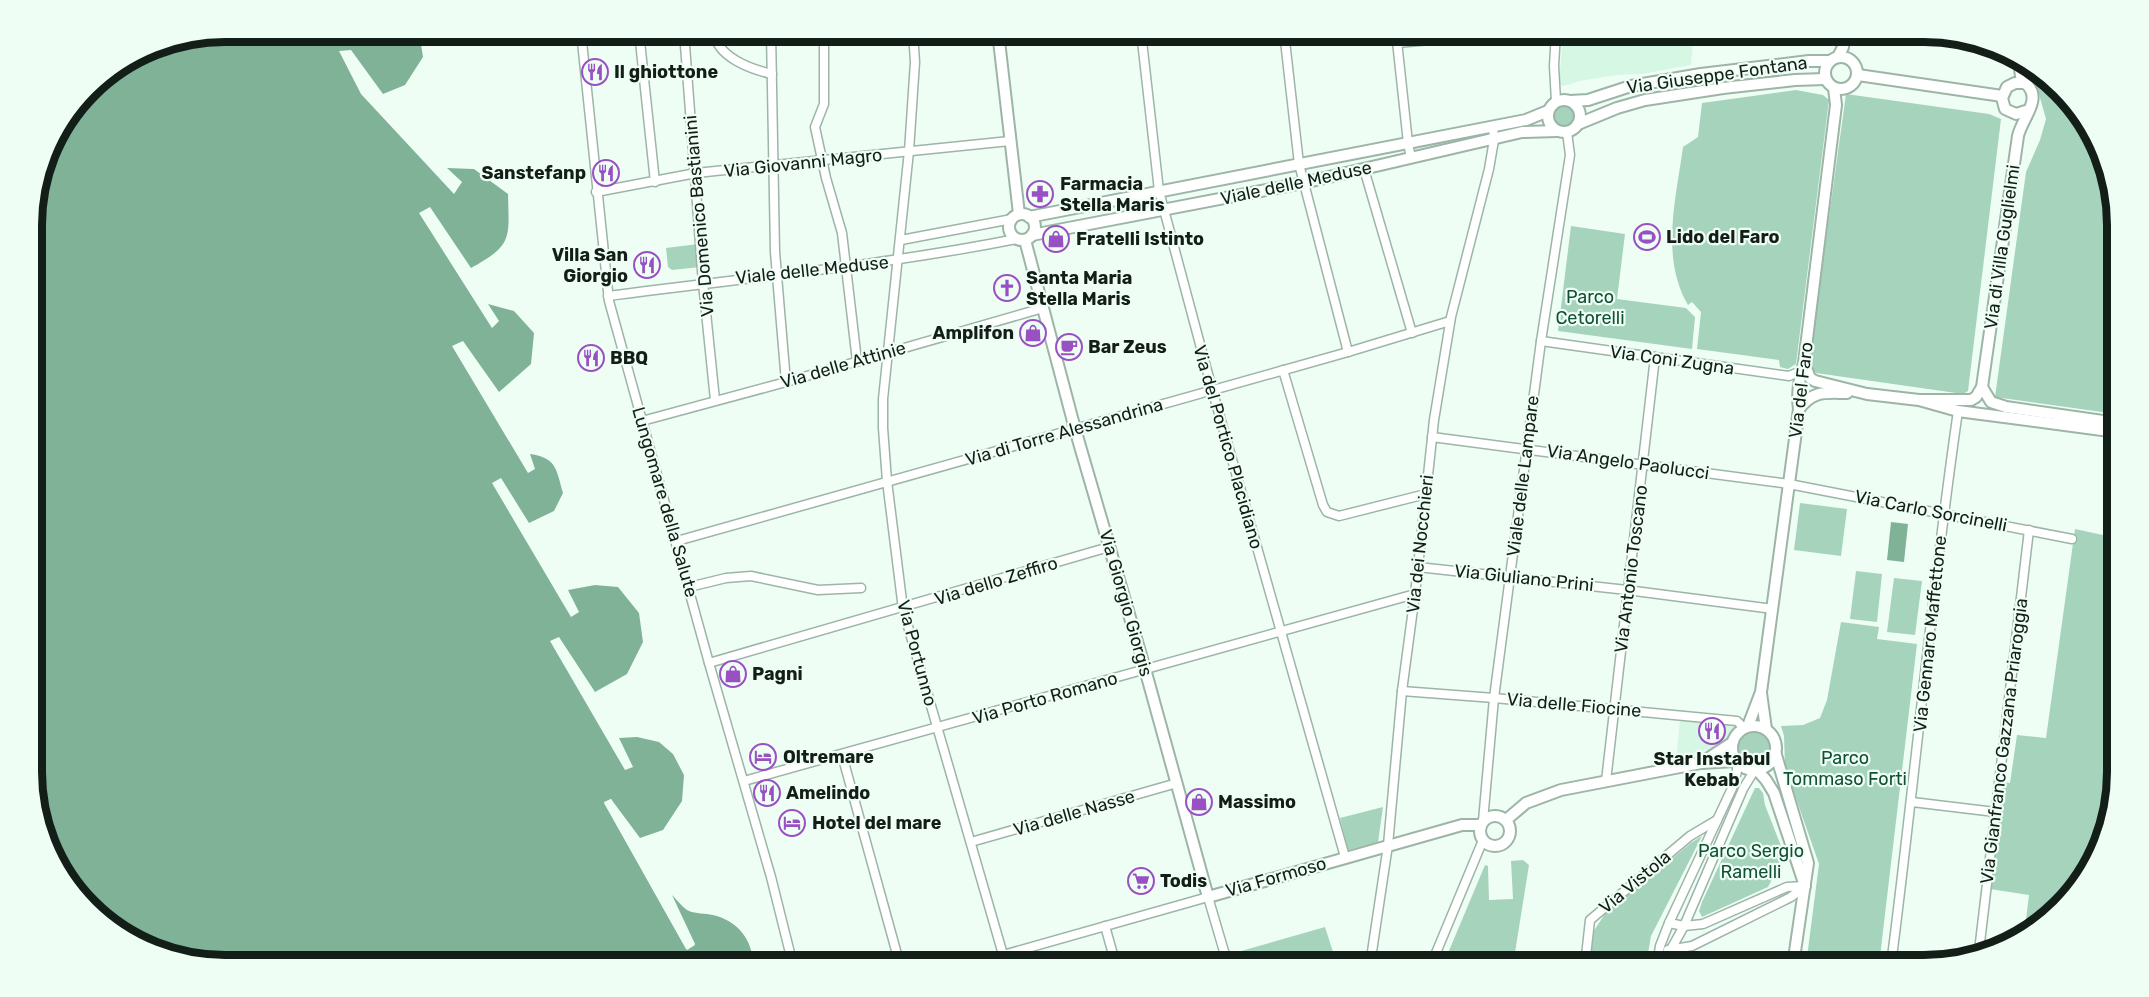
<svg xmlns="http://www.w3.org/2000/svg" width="2149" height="997" font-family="Rubik,sans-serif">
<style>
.built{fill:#d5f7e4}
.green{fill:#a6d3bb}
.water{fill:#80b298}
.pier{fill:#effef5}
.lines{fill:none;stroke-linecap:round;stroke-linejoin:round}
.minor-casing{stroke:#9cb5a7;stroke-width:11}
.tertiary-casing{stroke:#9cb5a7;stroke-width:14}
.minor{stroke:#fff;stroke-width:8}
.tertiary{stroke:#fff;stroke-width:10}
.labels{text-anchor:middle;stroke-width:4.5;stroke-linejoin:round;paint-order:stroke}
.poi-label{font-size:18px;font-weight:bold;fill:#141e19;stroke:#effef5;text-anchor:start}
.street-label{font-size:18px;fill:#141e19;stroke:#effef5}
.park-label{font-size:18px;fill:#115036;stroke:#effef5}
.rim{fill:none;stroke:#141e19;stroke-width:8}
</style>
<rect width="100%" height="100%" fill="#effef5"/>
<g class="built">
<polygon points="1563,32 1694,32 1691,65 1642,74 1617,75 1580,81 1564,86 1559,85"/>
<polygon points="1680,720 1738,725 1726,739 1713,748 1676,760"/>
</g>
<g class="green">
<polygon points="2033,73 2078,107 2116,200 2116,414 1995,397 2026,172 2040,140 2046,119"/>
<path d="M1796,90L1823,95L1829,100L1796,364L1788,369L1780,367L1779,360L1697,349L1701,312L1692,302L1688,305C1660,257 1676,199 1683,147L1698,137L1702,103Z"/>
<polygon points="1846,94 1989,114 2001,119 1968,391 1963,394 1816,373 1811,369 1809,362"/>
<circle cx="1564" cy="116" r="11"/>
<polygon points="1571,226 1625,234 1617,299 1686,308 1695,317 1692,349 1558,331"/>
<polygon points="698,244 700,267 672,270 668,267 666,248"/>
<polygon points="1800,503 1847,509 1841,556 1794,550"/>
<polygon points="2075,529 2117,538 2117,773 2103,847 2077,890 2032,933 2024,936 2029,895 1990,889 2002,782 2010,783 2017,735 2046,738"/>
<polygon points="1856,571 1882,574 1877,622 1850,619"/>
<polygon points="1894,578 1922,581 1915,635 1887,632"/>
<polygon points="1841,622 1879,627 1877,639 1917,644 1879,965 1806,965 1819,864 1785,767 1784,736 1781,726 1803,725 1820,718 1827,700"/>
<circle cx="1754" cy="747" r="17"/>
<polygon points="1755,788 1759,788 1763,793 1765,805 1781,846 1779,866 1768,887 1702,917 1699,911 1702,902"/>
<polygon points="1383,807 1378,842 1348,850 1340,818"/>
<polygon points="1702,836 1651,936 1646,965 1589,965 1593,932 1605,914 1691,843"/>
<polygon points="1523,860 1529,865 1513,965 1443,965 1485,865 1488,866 1489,900 1513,899 1511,861"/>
<polygon points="1325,927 1333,952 1286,965 1238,965 1234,953"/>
</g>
<g class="water">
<path d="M225,32H419L423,57L405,85L383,94L351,50L339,51L361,94L454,194L462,182L447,168L474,169L508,194C509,239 513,245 471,268L430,207L419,213L492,328L499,321L488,304L514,311L534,333L531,364L499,392L463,341L452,346L528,473L535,469L530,454C557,458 556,469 563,493L554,511L529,523L501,478L492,483L571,617L579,612L568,590L595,585L618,587L639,613L643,642L627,674L595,692L559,637L550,641L625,770L633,767L619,738L637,737L659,742L673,754L684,775L682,801L663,830L640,838L611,799L604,803L686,949L695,944L672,895C677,900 683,908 689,911C696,914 705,913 713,915C738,921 753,940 753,965H653L652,964L649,965H225L150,951L71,890L33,798L32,212L52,139L97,80L151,46Z"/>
<polygon points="1891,522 1908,524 1904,562 1887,560"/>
</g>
<polygon class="pier" points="611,799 625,822 610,802 608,804 688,945 691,943 680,918 695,945 687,950 604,802"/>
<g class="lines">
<defs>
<g id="minor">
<polyline points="581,32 609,301 709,663 771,877 793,965"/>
<polyline points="639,32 655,182"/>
<polyline points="684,32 703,283 715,400"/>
<path d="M714,32C717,57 750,69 772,74"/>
<polyline points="771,32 775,252 786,382"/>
<polyline points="913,32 915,62 909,151 883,399 883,428 887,481 903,609 1006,965"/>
<polyline points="1141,32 1159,191 1212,389 1345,857"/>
<polyline points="1284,32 1299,164 1348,352"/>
<polyline points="1396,32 1408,143 1411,158"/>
<polyline points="824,39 824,104 815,127 826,178 842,233 857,361"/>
<polyline points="771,40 852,32"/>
<polyline points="1397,43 1516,32"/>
<polyline points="1556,101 1554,66 1556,32"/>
<polyline points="1364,169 1412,333"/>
<polyline points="596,192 696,173 1010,141"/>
<polyline points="901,240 1012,219"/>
<path d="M608,296C744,278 881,266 1016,239"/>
<polyline points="1541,341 1789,376 1801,371"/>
<polyline points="1283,370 1323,505 1327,512 1339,516 1426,494"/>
<polyline points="642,421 786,382 1043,308"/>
<polyline points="1432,437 1789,484 2072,539"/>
<polyline points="677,541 1348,352 1450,321"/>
<polyline points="1418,567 1627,590 1773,609"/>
<polyline points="689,587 726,578 751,576 818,590 861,588"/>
<polyline points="709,663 1109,547"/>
<polyline points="1402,691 1494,698 1737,721 1744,728"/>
<polyline points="842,755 900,965"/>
<polyline points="744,781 1415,594"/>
<polyline points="1606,781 1655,357"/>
<polyline points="1912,802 1995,812"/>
<polyline points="1483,821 1494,698 1541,341 1570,155 1567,132"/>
<polyline points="971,842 1177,783"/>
<polyline points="1669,923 1684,926 1703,924 1787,887 1805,886"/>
<polyline points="1105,926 1116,965"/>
<polyline points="1668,950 1692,946 1791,897 1805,886"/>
<polyline points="1979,951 2029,530"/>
<polyline points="968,965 1208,897 1228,965"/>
<polyline points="1370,965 1388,845 1402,691 1415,594 1434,420 1451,317 1489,169 1494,140 1493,126"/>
<polyline points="1431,965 1483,840"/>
<polyline points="1585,965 1590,920 1690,836 1717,820"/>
<polyline points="1657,965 1660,946 1669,923 1734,784 1737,771 1737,763"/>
<polyline points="1668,965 1670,951 1684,926 1743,789 1754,771"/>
<path d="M1891,965C1915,780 1931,595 1958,411"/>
</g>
<g id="tertiary">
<polyline points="998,32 1019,214"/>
<circle cx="1841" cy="73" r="16"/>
<polyline points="1838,57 1843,47 1845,32"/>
<polyline points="2019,62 2022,83"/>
<polyline points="1858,75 2002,96"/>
<circle cx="1564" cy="116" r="16"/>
<polyline points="1570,101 1588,100 1631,86 1701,74 1809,61 1829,61"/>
<polyline points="1578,124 1617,108 1645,100 1723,88 1795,80 1825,79"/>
<circle cx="1022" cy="227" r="13"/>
<polyline points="1029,217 1526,120 1548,111"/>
<polyline points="1032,235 1303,183 1522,132 1558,131"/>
<polyline points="1025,240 1075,429 1145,669 1208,897 1462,825 1481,825"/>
<polyline points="1804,363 1810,378 1815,381 1867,394 1919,400 1958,411 2117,432"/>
<polyline points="1982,387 1991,402 2006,407 2117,423"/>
<path d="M1919,400H1971L1976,397L1982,387L2018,136C2022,118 2044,98 2025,83H2015L2007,87L2002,98L2005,109L2016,114L2029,110"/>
<path d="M1799,409C1813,390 1825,393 1847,393"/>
<polyline points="1761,693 1766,729"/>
<circle cx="1754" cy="748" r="22"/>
<path d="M1748,726L1761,692L1799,409C1797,395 1799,377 1804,363L1836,105L1834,88"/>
<polyline points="1776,755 1808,863 1793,965"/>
<polyline points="1701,763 1732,743"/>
<polyline points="1757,770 1766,780 1774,793 1805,886"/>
<circle cx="1495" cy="831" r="15"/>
<polyline points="1506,820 1526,803 1561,790 1701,763 1735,761"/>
</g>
</defs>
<use href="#minor" class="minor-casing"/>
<use href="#tertiary" class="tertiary-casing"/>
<use href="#minor" class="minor"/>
<use href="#tertiary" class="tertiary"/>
</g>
<defs>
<symbol id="restaurant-ring" viewBox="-11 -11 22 22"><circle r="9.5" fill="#effef5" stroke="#9950c3" stroke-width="1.5"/><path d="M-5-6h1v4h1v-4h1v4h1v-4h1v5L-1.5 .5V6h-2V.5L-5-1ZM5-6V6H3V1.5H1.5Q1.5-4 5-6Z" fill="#9950c3"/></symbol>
<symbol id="pharmacy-ring" viewBox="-11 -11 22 22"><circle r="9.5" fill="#effef5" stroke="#9950c3" stroke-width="1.5"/><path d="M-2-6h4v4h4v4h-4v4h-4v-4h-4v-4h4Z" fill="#9950c3"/></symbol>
<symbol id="stadium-ring" viewBox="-11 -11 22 22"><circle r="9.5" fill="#effef5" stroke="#9950c3" stroke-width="1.5"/><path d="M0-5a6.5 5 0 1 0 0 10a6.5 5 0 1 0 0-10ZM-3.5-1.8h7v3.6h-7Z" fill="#9950c3"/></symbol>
<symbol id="shop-ring" viewBox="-11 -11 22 22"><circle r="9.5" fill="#effef5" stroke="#9950c3" stroke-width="1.5"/><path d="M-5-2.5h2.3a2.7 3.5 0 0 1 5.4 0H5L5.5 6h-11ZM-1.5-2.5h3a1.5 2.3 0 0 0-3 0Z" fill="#9950c3"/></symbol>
<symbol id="church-ring" viewBox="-11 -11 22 22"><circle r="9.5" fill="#effef5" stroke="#9950c3" stroke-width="1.5"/><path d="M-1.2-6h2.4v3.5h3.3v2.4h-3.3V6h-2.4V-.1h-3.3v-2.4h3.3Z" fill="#9950c3"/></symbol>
<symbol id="cafe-ring" viewBox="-11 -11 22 22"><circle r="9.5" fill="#effef5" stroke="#9950c3" stroke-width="1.5"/><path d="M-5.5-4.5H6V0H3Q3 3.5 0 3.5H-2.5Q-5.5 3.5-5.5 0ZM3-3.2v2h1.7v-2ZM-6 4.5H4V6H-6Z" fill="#9950c3"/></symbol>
<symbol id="hotel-ring" viewBox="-11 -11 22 22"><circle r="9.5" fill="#effef5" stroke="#9950c3" stroke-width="1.5"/><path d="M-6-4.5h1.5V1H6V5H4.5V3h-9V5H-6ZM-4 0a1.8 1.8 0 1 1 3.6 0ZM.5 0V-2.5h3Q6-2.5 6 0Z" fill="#9950c3"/></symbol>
<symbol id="supermarket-ring" viewBox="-11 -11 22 22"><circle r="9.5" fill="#effef5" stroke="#9950c3" stroke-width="1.5"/><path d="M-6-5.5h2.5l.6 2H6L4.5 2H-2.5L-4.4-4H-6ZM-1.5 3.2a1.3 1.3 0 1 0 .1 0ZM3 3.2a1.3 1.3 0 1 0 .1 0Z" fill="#9950c3"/></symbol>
</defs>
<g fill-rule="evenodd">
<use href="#restaurant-ring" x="580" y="57" width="30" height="30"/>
<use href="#restaurant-ring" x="591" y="158" width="30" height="30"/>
<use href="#pharmacy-ring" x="1025" y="179" width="30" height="30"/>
<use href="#stadium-ring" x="1632" y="222" width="30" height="30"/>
<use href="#shop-ring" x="1041" y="224" width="30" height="30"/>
<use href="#restaurant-ring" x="632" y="250" width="30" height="30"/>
<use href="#church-ring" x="992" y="273" width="30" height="30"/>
<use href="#shop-ring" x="1018" y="318" width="30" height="30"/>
<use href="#cafe-ring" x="1054" y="332" width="30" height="30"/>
<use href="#restaurant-ring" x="576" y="343" width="30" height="30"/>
<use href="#shop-ring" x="718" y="659" width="30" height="30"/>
<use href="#restaurant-ring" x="1697" y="716" width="30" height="30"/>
<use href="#hotel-ring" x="748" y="742" width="30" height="30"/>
<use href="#restaurant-ring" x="752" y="778" width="30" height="30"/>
<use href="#shop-ring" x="1184" y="787" width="30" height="30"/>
<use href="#hotel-ring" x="777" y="808" width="30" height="30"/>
<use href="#supermarket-ring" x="1126" y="866" width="30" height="30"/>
</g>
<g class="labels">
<g class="poi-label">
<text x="614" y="78">Il ghiottone</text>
<text x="586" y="179" text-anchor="end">Sanstefanp</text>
<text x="1060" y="190">Farmacia<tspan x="1060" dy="21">Stella Maris</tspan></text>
<text x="1666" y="243">Lido del Faro</text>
<text x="1076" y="245">Fratelli Istinto</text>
<text x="628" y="261" text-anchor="end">Villa San<tspan x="628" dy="21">Giorgio</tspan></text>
<text x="1026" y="284">Santa Maria<tspan x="1026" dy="21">Stella Maris</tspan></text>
<text x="1014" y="339" text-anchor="end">Amplifon</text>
<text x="1088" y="353">Bar Zeus</text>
<text x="610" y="364">BBQ</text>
<text x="752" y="680">Pagni</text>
<text x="783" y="763">Oltremare</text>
<text x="1712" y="765" text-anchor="middle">Star Instabul<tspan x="1712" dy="21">Kebab</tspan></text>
<text x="786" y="799">Amelindo</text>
<text x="1218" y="808">Massimo</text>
<text x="812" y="829">Hotel del mare</text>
<text x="1160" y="887">Todis</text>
</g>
<g class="street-label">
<text transform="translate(1717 75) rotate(-8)" y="6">Via Giuseppe Fontana</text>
<text transform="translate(803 163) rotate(-6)" y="6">Via Giovanni Magro</text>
<text transform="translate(1296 183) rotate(-12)" y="6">Viale delle Meduse</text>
<text transform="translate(699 216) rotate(-95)" y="6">Via Domenico Bastianini</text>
<text transform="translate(2002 247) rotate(-82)" y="6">Via di Villa Guglielmi</text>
<text transform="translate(812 270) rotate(-6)" y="6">Viale delle Meduse</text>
<text transform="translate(1672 360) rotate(8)" y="6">Via Coni Zugna</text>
<text transform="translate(843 365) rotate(-16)" y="6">Via delle Attinie</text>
<text transform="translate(1801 390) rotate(-83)" y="6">Via del Faro</text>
<text transform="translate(1064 432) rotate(-16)" y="6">Via di Torre Alessandrina</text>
<text transform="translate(1228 447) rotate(74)" y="6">Via del Portico Placidiano</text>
<text transform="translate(1628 462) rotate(8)" y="6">Via Angelo Paolucci</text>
<text transform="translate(1523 476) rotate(-83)" y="6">Viale delle Lampare</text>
<text transform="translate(665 502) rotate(74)" y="6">Lungomare della Salute</text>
<text transform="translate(1931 511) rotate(11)" y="6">Via Carlo Sorcinelli</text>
<text transform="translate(1420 544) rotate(-84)" y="6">Via dei Nocchieri</text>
<text transform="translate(1631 569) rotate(-83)" y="6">Via Antonio Toscano</text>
<text transform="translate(1524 578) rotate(6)" y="6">Via Giuliano Prini</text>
<text transform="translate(996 581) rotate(-17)" y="6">Via dello Zeffiro</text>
<text transform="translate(1126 603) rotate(74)" y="6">Via Giorgio Giorgis</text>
<text transform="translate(1930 634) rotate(-84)" y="6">Via Gennaro Maffettone</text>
<text transform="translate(917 653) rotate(75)" y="6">Via Portunno</text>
<text transform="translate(1045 698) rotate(-16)" y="6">Via Porto Romano</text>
<text transform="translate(1574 705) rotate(5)" y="6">Via delle Fiocine</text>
<text transform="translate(2004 741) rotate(-83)" y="6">Via Gianfranco Gazzana Priaroggia</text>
<text transform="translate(1074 813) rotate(-16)" y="6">Via delle Nasse</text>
<text transform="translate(1276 877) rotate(-16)" y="6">Via Formoso</text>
<text transform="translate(1635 882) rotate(-40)" y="6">Via Vistola</text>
</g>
<g class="park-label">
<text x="1590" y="303">Parco<tspan x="1590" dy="21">Cetorelli</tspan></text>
<text x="1845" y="764">Parco<tspan x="1845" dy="21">Tommaso Forti</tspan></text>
<text x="1751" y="857">Parco Sergio<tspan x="1751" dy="21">Ramelli</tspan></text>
</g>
</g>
<path d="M0 0H2149V997H0ZM225 42H1924A183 183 0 0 1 2107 225V772A183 183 0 0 1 1924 955H225A183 183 0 0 1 42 772V225A183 183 0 0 1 225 42Z" fill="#effef5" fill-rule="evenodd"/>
<path class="rim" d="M225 42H1924A183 183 0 0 1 2107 225V772A183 183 0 0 1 1924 955H225A183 183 0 0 1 42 772V225A183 183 0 0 1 225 42Z"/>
</svg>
